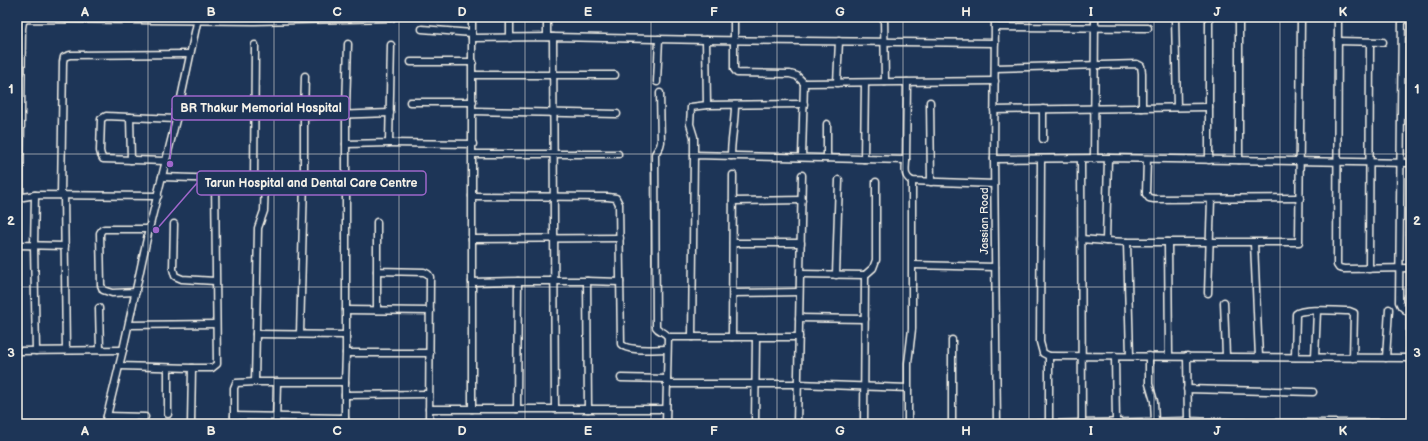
<svg xmlns="http://www.w3.org/2000/svg" width="1428" height="441" font-family="'Balsamiq Sans',sans-serif">
<style>
.lines{fill:none;stroke-linecap:round;stroke-linejoin:round}
.minor-casing{stroke:#f4f1e8;stroke-width:9}
.minor{stroke:#1d3557;stroke-width:6}
.grid{fill:none;stroke:#f4f1e8;stroke-width:1;stroke-opacity:0.55}
.labels{text-anchor:middle;stroke-width:3.5;stroke-linejoin:round;paint-order:stroke}
.street-label{font-size:11px;fill:#f4f1e8;stroke:#1d3557}
.leader{fill:none;stroke:#9f67cb;stroke-width:1.5}
.callout-dot{fill:#9f67cb;stroke:#1d3557;stroke-width:1.5}
.callout{fill:#1d3557;stroke:#9f67cb;stroke-width:1.5}
.callout-label{font-size:12px;text-anchor:middle;font-weight:bold;fill:#f4f1e8}
.neatline{fill:none;stroke:#f4f1e8;stroke-width:1.5}
.grid-label{font-size:13px;text-anchor:middle;font-weight:bold;fill:#f4f1e8}
</style>
<rect width="100%" height="100%" fill="#1d3557"/>
<filter id="ink" filterUnits="userSpaceOnUse"><feTurbulence type="fractalNoise" baseFrequency=".025" numOctaves="2"/><feDisplacementMap in="SourceGraphic" scale="8" xChannelSelector="R" yChannelSelector="G"/><feConvolveMatrix kernelMatrix="1 2 1 2 8 2 1 2 1" color-interpolation-filters="sRGB"/></filter>
<g filter="url(#ink)">
<g class="lines">
<defs>
<g id="minor">
<polyline points="510,17 510,38"/>
<polyline points="547,17 547,37"/>
<polyline points="734,17 734,69 737,73 790,74 797,76 804,83"/>
<polyline points="884,17 885,82"/>
<polyline points="995,17 994,159 997,424"/>
<polyline points="1175,17 1177,107"/>
<polyline points="1209,17 1209,160"/>
<polyline points="1338,17 1337,265 1339,268 1344,269 1411,268"/>
<polyline points="1402,17 1399,302 1401,306 1410,314 1410,358"/>
<polyline points="995,27 1148,28"/>
<polyline points="422,29 472,33"/>
<polyline points="553,37 555,409"/>
<polyline points="472,38 553,37 706,40 995,43"/>
<polyline points="706,40 707,105"/>
<polyline points="1338,41 1383,42"/>
<polyline points="255,45 254,180 346,183"/>
<polyline points="411,62 473,62"/>
<polyline points="995,68 1137,64 1141,66 1142,73 1142,108"/>
<polyline points="473,75 615,75"/>
<polyline points="657,82 659,39"/>
<polyline points="837,83 839,41"/>
<path d="M660,93L661,142L660,146L655,154L656,327C659,332 665,331 668,337L666,424"/>
<polyline points="410,102 473,102"/>
<polyline points="930,102 931,182"/>
<polyline points="1043,109 1043,139"/>
<polyline points="994,110 1209,107"/>
<polyline points="473,111 617,114"/>
<polyline points="304,116 305,76"/>
<polyline points="130,117 131,160"/>
<polyline points="389,143 473,144"/>
<polyline points="346,144 389,143 391,45"/>
<polyline points="473,154 618,154"/>
<polyline points="694,155 694,137 690,124 691,107 707,105 804,104"/>
<path d="M731,156C731,139 735,123 735,105"/>
<polyline points="802,157 804,83 995,81"/>
<polyline points="827,158 827,124"/>
<polyline points="864,159 865,83"/>
<polyline points="994,159 1108,158 1411,163"/>
<polyline points="1041,159 1040,342 1043,353 1049,356 1049,424"/>
<polyline points="1081,159 1082,423"/>
<polyline points="1094,159 1095,17"/>
<polyline points="1147,159 1146,194 1149,198 1154,199 1300,198"/>
<path d="M906,160C906,169 903,176 912,181L994,184"/>
<polyline points="1239,160 1239,17"/>
<polyline points="166,161 103,159 101,155 100,151 101,119 106,116 176,119"/>
<polyline points="162,177 254,180"/>
<polyline points="35,195 34,246 36,351"/>
<polyline points="61,195 63,62 64,57 70,55 190,54"/>
<polyline points="64,195 66,350"/>
<path d="M472,196L608,197L616,198L619,204L621,344C628,352 656,349 667,349"/>
<polyline points="18,198 35,195 158,196"/>
<polyline points="20,198 22,28 23,22 26,19 255,21 392,18 392,17"/>
<polyline points="733,201 802,200"/>
<polyline points="377,222 377,271 424,272 428,274 430,277 429,424"/>
<polyline points="174,224 173,269 175,276 182,279 215,281"/>
<polyline points="472,239 620,238"/>
<polyline points="1081,239 1106,241 1127,242 1299,242 1301,17"/>
<polyline points="1106,241 1108,158"/>
<polyline points="1127,242 1130,356"/>
<polyline points="1168,242 1169,356"/>
<polyline points="733,243 801,243"/>
<polyline points="1254,243 1259,357"/>
<polyline points="17,245 65,246"/>
<polyline points="913,265 995,267"/>
<polyline points="1369,269 1370,42"/>
<polyline points="800,274 865,275 864,424"/>
<polyline points="836,275 839,180"/>
<polyline points="865,275 873,268 876,260 876,182"/>
<polyline points="518,281 587,281 588,409"/>
<polyline points="587,281 620,282"/>
<polyline points="472,282 472,17"/>
<polyline points="136,292 112,293 103,290 101,285 100,233 102,230 104,229 149,229"/>
<polyline points="733,293 799,292"/>
<polyline points="1208,293 1211,199"/>
<polyline points="1224,302 1226,356"/>
<polyline points="99,308 100,350"/>
<polyline points="346,310 430,311"/>
<polyline points="377,310 377,271"/>
<polyline points="799,318 865,319"/>
<polyline points="129,325 216,324"/>
<polyline points="256,334 346,335"/>
<polyline points="300,334 304,181 304,116 390,113"/>
<polyline points="668,337 799,337"/>
<polyline points="692,337 694,155 906,160 907,82"/>
<polyline points="732,337 733,175"/>
<polyline points="952,340 952,424"/>
<polyline points="17,351 123,350"/>
<polyline points="346,353 430,353"/>
<polyline points="1049,356 1411,358"/>
<polyline points="1115,356 1116,422"/>
<polyline points="1149,356 1149,384 1154,401 1155,422"/>
<polyline points="1187,356 1188,421 1275,424"/>
<path d="M1295,357L1296,314C1302,308 1339,311 1349,311L1354,313L1353,358"/>
<polyline points="1315,357 1317,311"/>
<polyline points="1386,358 1389,309"/>
<polyline points="119,366 192,368 191,424"/>
<polyline points="168,368 168,414"/>
<polyline points="192,368 212,368 217,364 215,179"/>
<polyline points="621,378 667,379"/>
<polyline points="255,382 258,228 264,211 265,180"/>
<polyline points="345,382 346,353 346,107 348,44"/>
<polyline points="667,384 798,384 908,388"/>
<polyline points="1187,389 1313,392"/>
<polyline points="345,395 429,394"/>
<polyline points="429,409 666,409"/>
<polyline points="472,409 472,282 518,281 517,409"/>
<polyline points="107,416 145,417"/>
<polyline points="234,416 345,418"/>
<polyline points="1275,423 1411,423"/>
<polyline points="105,424 123,350 149,229 178,112 198,18"/>
<polyline points="234,424 234,388 236,383 255,382 345,382 345,424"/>
<polyline points="276,424 277,382"/>
<polyline points="755,424 756,337"/>
<polyline points="797,424 802,175"/>
<polyline points="908,424 908,363 912,329 912,181"/>
<polyline points="1035,424 1188,421 1188,424"/>
</g>
</defs>
<use href="#minor" class="minor-casing"/>
<use href="#minor" class="minor"/>
</g>
</g>
<path class="grid" d="M148,17V424M274,17V424M399,17V424M525,17V424M651,17V424M777,17V424M903,17V424M1029,17V424M1154,17V424M1280,17V424M17,154H1411M17,287H1411"/>
<g class="labels">
<g class="street-label">
<text transform="translate(984 221) rotate(-90)" y="4">Jassian Road</text>
</g>
</g>
<path class="leader" d="M170 164L172 108M156 230L197 183"/>
<g class="callout-dot">
<circle cx="170" cy="164" r="4"/>
<circle cx="156" cy="230" r="4"/>
</g>
<g class="callout">
<rect x="172" y="96" width="177" height="24" rx="4"/>
<rect x="197" y="171" width="229" height="24" rx="4"/>
</g>
<g class="callout-label">
<text x="261" y="112">BR Thakur Memorial Hospital</text>
<text x="311" y="187">Tarun Hospital and Dental Care Centre</text>
</g>
<rect width="1428" height="441" fill="none" stroke="#1d3557" stroke-width="44"/>
<rect x="22" y="22" width="1384" height="397" class="neatline"/>
<g class="grid-label">
<text x="85" y="16">A</text>
<text x="211" y="16">B</text>
<text x="337" y="16">C</text>
<text x="462" y="16">D</text>
<text x="588" y="16">E</text>
<text x="714" y="16">F</text>
<text x="840" y="16">G</text>
<text x="966" y="16">H</text>
<text x="1091" y="16">I</text>
<text x="1217" y="16">J</text>
<text x="1343" y="16">K</text>
<text x="11" y="93">1</text>
<text x="1417" y="93">1</text>
<text x="11" y="225">2</text>
<text x="1417" y="225">2</text>
<text x="11" y="357">3</text>
<text x="1417" y="357">3</text>
<text x="85" y="435">A</text>
<text x="211" y="435">B</text>
<text x="337" y="435">C</text>
<text x="462" y="435">D</text>
<text x="588" y="435">E</text>
<text x="714" y="435">F</text>
<text x="840" y="435">G</text>
<text x="966" y="435">H</text>
<text x="1091" y="435">I</text>
<text x="1217" y="435">J</text>
<text x="1343" y="435">K</text>
</g>
</svg>
